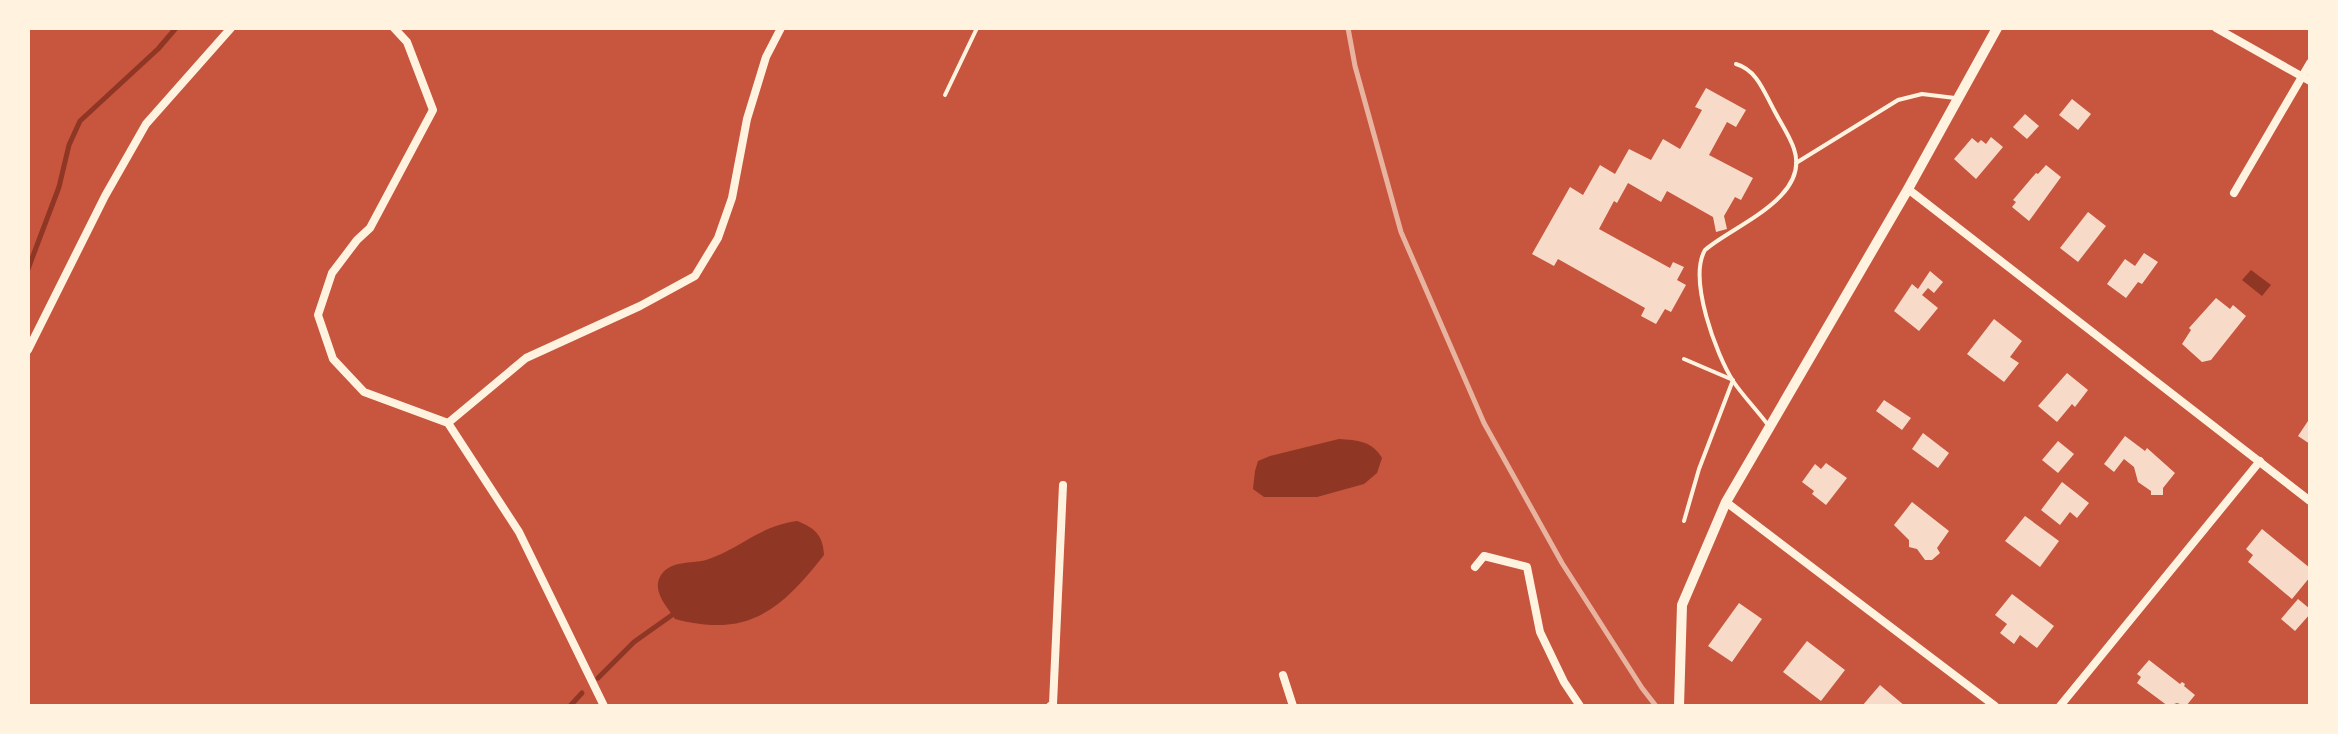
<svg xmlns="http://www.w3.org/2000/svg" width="2338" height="734" font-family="'Noto Serif',serif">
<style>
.water{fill:#8f3625}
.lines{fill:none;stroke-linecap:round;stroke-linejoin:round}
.stream{stroke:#8f3625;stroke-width:5}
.building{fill:#f7dbc8}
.service{stroke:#fff3e0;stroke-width:4}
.minor{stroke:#fff3e0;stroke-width:8}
.tertiary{stroke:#fff3e0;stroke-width:10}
.rail{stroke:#e9b49f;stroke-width:5}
</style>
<rect width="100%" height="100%" fill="#c8553d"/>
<g class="water">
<polygon points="2251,270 2271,285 2262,296 2242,280"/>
<path d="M1339,439C1357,440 1372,441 1382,458L1377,473L1364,484L1317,497H1264L1253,489L1255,471L1258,461L1270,456Z"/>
<path d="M797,521C815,528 823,535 824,555C780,611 748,638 675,619C667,606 651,591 661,575C671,560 691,564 706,560C740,549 759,526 797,521Z"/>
</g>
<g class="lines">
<g class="stream">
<polyline points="28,269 59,187 69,145 80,121 158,49 176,28"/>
<polyline points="598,678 634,642 672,615"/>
<polyline points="570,706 582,693"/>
</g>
</g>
<g class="building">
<polygon points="1706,88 1746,110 1736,127 1727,122 1709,155 1753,178 1741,200 1735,197 1724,216 1727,229 1716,232 1713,217 1667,191 1661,202 1628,183 1617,203 1614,201 1599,229 1670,268 1673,262 1684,267 1677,280 1686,285 1671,312 1665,309 1656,324 1641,316 1645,308 1558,259 1554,266 1532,254 1570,187 1583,195 1600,165 1615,174 1629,149 1651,160 1663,139 1680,149 1702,110 1695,107"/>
<polygon points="2072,99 2091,114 2078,130 2059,115"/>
<polygon points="2025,114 2039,126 2027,139 2013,127"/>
<polygon points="1991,137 2003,147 1976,179 1954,159 1972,138 1978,143 1981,140 1986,144"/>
<polygon points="2046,165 2061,177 2029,221 2012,207 2016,202 2013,200 2036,173 2038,174"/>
<polygon points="2088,212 2106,226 2078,262 2060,248"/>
<polygon points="2144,253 2158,262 2142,284 2138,282 2126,298 2107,284 2125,259 2135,266"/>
<polygon points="1930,271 1943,282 1934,293 1928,288 1922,295 1938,308 1919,331 1894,311 1912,284 1918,289"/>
<polygon points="2216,298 2230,309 2233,305 2246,316 2211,360 2202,362 2182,344 2191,330 2189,328"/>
<polygon points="1994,319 2022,341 2010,357 2019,363 2004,382 1967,354"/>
<polygon points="2067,373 2088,390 2075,407 2072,404 2057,422 2038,406"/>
<polygon points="1884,400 1911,418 1902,430 1876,411"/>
<polygon points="2310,418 2310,444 2298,436"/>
<polygon points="1923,433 1949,453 1938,468 1912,449"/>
<polygon points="2125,436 2145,451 2147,448 2175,473 2163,488 2163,495 2151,495 2151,491 2138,482 2134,467 2124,459 2114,472 2104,464"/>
<polygon points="2058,441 2074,454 2058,473 2042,460"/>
<polygon points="1826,463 1847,478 1826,505 1812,494 1814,491 1802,482 1815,464 1821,469"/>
<polygon points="2062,482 2089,503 2077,518 2070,512 2060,525 2041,510"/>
<polygon points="1912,502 1949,531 1937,548 1940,553 1932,560 1925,560 1917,549 1909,547 1909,540 1894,525"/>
<polygon points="2025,516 2059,541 2040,567 2005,541"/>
<polygon points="2262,529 2310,568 2310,577 2292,599 2248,562 2253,555 2246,549"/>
<polygon points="2012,594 2054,626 2037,648 2020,635 2014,644 2000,633 2007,624 1995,615"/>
<polygon points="2298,599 2310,609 2310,614 2295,631 2281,619"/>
<polygon points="1739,603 1762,619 1732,662 1708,646"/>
<polygon points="1807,641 1845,670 1821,701 1783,672"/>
<polygon points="2149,660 2180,684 2182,682 2185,684 2184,686 2195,695 2186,706 2177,703 2168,706 2137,683 2141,677 2137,674"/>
<polygon points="1880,685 1905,706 1862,706"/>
</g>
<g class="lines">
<g class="service">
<path d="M1736,64C1757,70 1764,92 1774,110C1780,122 1790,136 1794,149C1811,198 1732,226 1705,250C1688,279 1716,354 1733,381C1743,396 1757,410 1768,425"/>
<polyline points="945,95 977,28"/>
<polyline points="1796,163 1898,100 1922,94 1955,98"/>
<polyline points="1684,359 1733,380 1699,469 1684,521"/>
</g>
<g class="minor">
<polyline points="394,28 407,42 433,110 370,228 357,240 332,273 318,315 333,359 364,392 448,423 519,532 604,706"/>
<polyline points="2216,28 2310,81"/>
<polyline points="1908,189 2310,501"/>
<polyline points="2234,193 2310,63"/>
<polyline points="28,350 105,196 146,124 231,28"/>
<polyline points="448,423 526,358 640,306 695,276 718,238 732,198 747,119 766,57 781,28"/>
<polyline points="1726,502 1995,706"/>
<polyline points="1475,567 1484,556 1527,567 1540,632 1564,682 1580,706"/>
<polyline points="1283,675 1293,706"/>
<polyline points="1050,706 1053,704 1063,485"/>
<polyline points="2060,706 2260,461"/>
</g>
<polyline class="tertiary" points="1679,706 1682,605 1726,502 1908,189 1997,28"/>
<polyline class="rail" points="1348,28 1355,66 1401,232 1484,423 1562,563 1642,688 1656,706"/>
</g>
<rect width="2338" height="734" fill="none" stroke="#fff3e0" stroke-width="60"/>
</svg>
